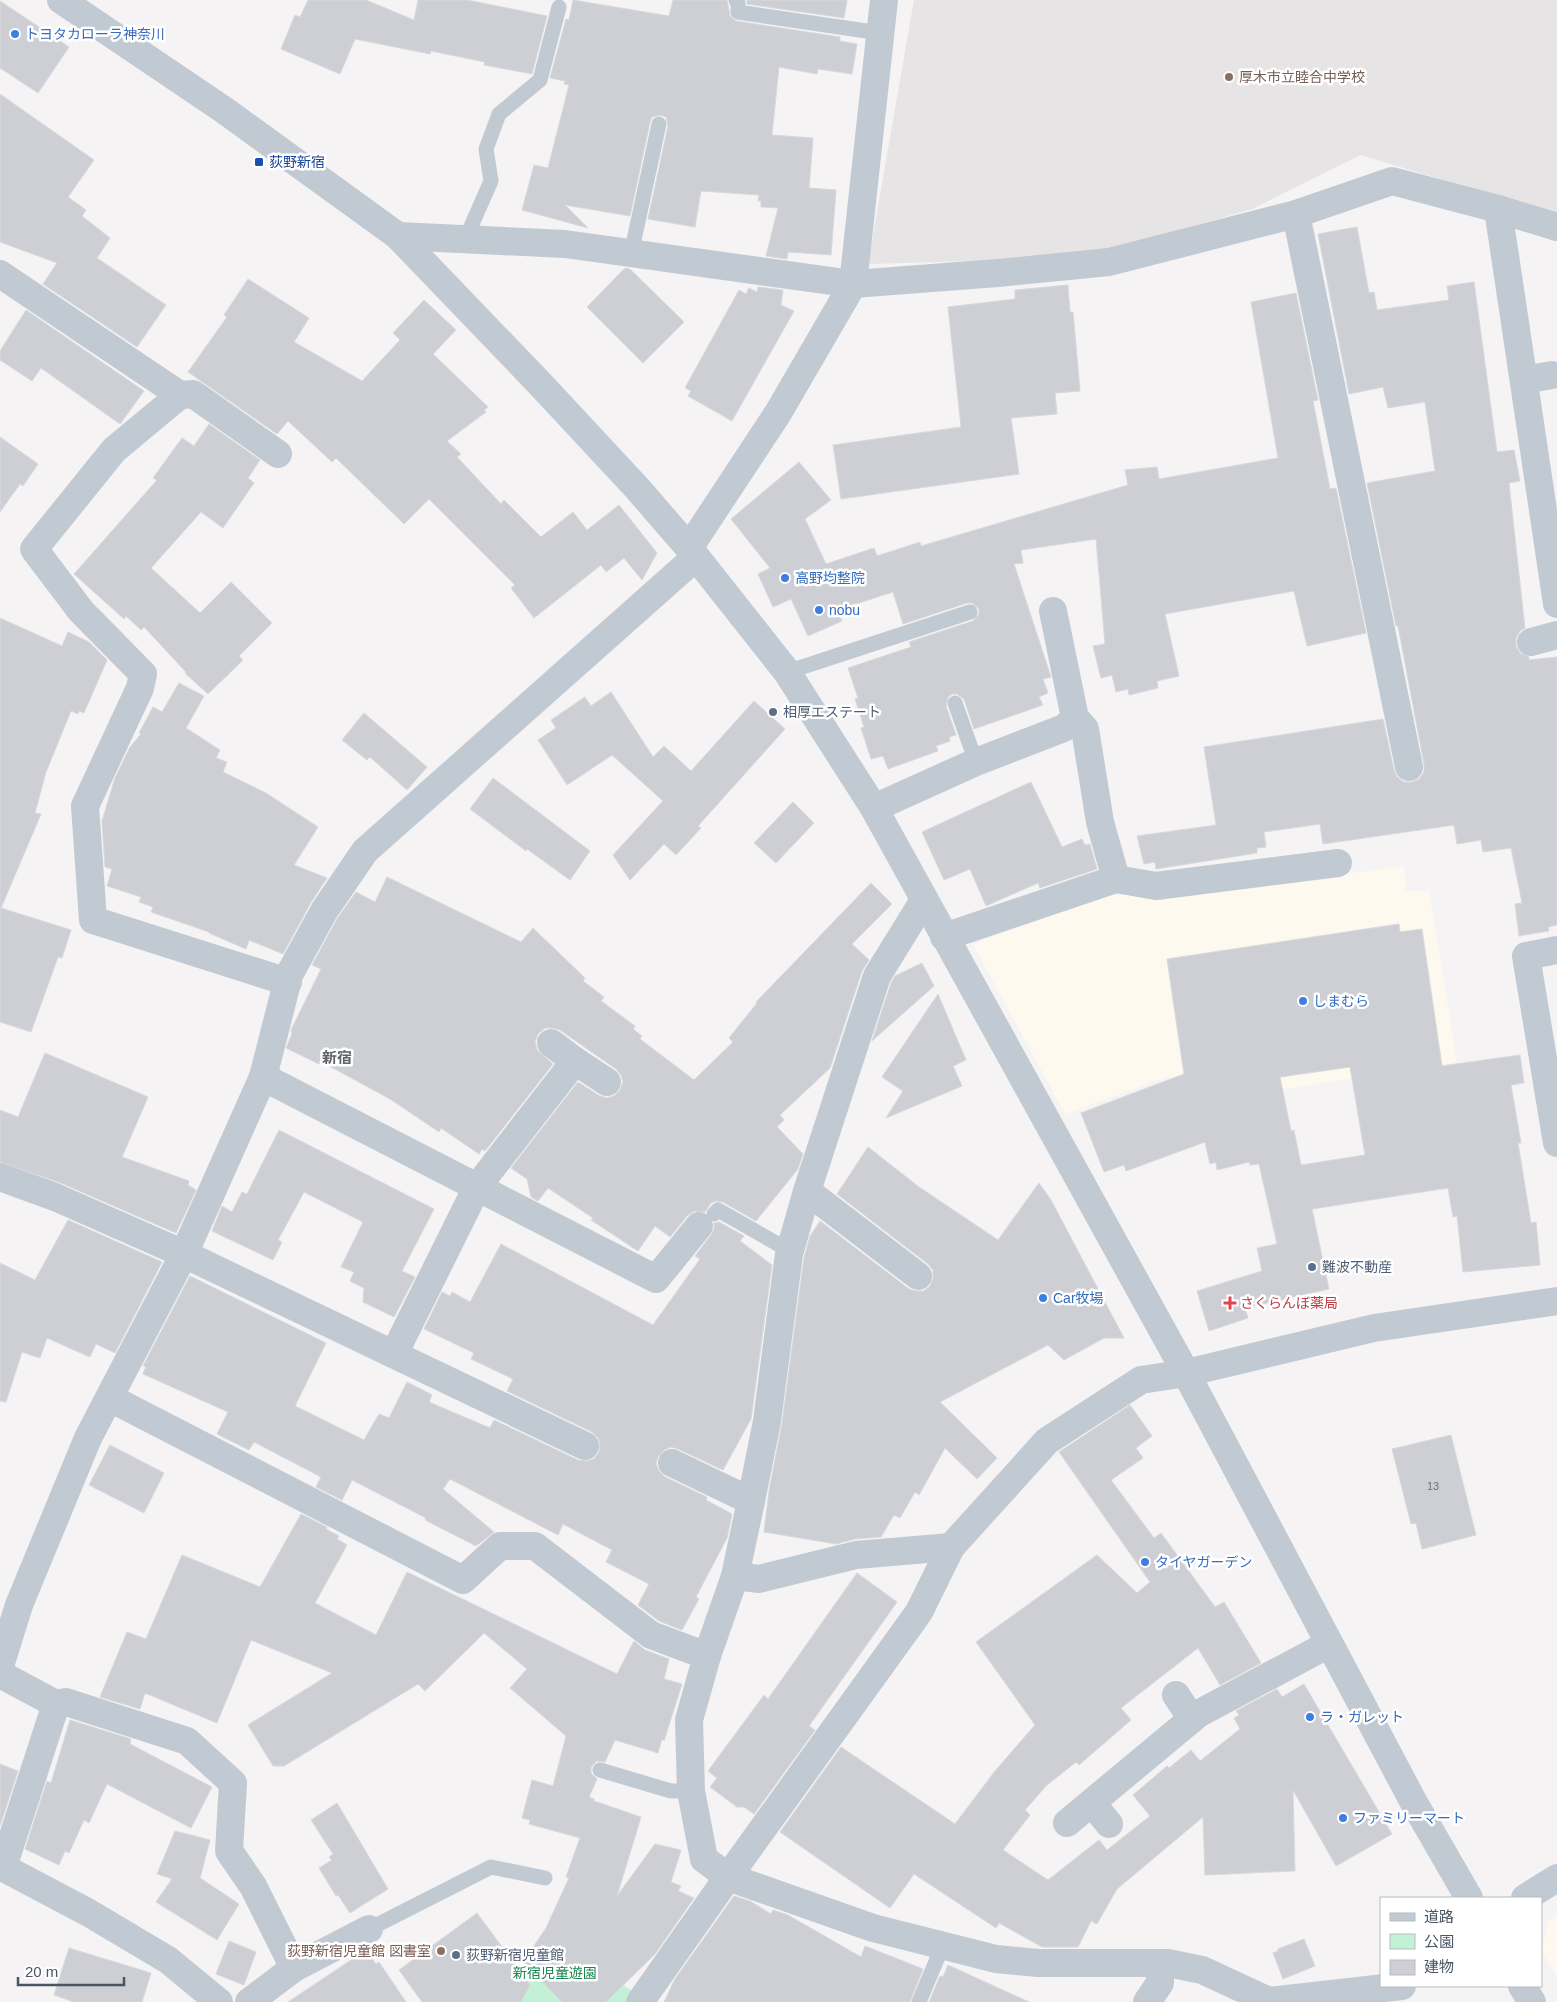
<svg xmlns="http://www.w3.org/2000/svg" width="1557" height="2002" font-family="Helvetica,'Noto Sans JP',sans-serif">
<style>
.commercial{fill:#fdf9ef}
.education{fill:#e6e4e5}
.green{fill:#c3f1d5}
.building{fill:#cdcfd5;stroke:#d7d9de;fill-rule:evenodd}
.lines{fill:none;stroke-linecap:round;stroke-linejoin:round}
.service{stroke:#c1cad2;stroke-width:15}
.minor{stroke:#c1cad2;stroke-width:28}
.tertiary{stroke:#c1cad2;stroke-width:28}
.shop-dot{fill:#3f7fe0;stroke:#fff;stroke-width:2}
.education-dot{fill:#8d6e63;stroke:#fff;stroke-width:2}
.transit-dot{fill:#1a4fb4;stroke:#fff;stroke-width:2}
.service-dot{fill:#5c6f8a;stroke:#fff;stroke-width:2}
.health-dot{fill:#e0444e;stroke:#fff;stroke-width:2}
.labels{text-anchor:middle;stroke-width:5;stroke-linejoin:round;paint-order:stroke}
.number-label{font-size:11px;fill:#6b747e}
.shop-label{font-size:14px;fill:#366cbe;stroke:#fff;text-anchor:start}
.education-label{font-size:14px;fill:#785e54;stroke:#fff;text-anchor:start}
.transit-label{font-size:14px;fill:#164399;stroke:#fff;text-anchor:start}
.service-label{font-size:14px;fill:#4e5e75;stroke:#fff;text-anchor:start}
.health-label{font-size:14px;fill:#be3a42;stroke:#fff;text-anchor:start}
.park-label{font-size:14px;fill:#17864f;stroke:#fff}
.neighbourhood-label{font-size:15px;font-weight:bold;fill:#5f6368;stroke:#fff}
</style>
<rect width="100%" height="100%" fill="#f5f3f3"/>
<g class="commercial">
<polygon points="1404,866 1406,891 1429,891 1457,1062 1177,1106 1167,1077 1065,1114 973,944 1110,894 1164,898"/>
<polygon points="1557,1916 1557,1977 1541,1951 1549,1921"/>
</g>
<polygon class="education" points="914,0 1557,0 1557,215 1361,155 1252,209 1083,258 868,264"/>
<polygon class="green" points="546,1930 636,1994 630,2002 505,2002"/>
<g class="building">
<polygon points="308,0 366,0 414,20 418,0 467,0 547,16 532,74 484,65 485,62 431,51 430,54 355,39 340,74 281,49 295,15 300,17"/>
<polygon points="573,0 669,16 673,0 727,0 730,16 736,21 840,37 840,41 857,44 852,74 818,69 817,74 779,67 772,135 813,138 809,188 836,190 831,255 788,252 787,259 766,256 778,208 761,207 761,201 758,201 759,195 701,191 695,227 648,219 668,126 666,117 660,115 652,117 650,122 630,216 565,205 588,228 522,210 534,165 548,168 569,85 564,84 565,81 550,78 566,19 569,20"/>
<polygon points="747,0 847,0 844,18 747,4"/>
<polygon points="0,1 69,47 38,93 0,68"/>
<polygon points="0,94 94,160 68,197 86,210 82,216 110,238 97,258 166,305 137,347 43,284 57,263 0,242"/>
<polygon points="1357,227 1369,293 1374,292 1377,310 1449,300 1447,286 1474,282 1497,452 1514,450 1520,481 1509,483 1525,628 1520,631 1516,638 1516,646 1520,653 1529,657 1529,660 1557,657 1557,925 1548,927 1549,931 1519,936 1515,904 1522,903 1511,848 1483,852 1481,840 1457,844 1454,825 1323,844 1320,824 1264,832 1266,847 1257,848 1257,853 1156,869 1155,862 1144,864 1137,836 1216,825 1204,747 1383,719 1394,770 1397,777 1404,782 1412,782 1419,779 1424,772 1424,764 1398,626 1396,626 1367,483 1435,471 1425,402 1388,408 1383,387 1349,394 1318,234"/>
<polygon points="625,268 630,269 684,322 643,363 587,307"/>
<polygon points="248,279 309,318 294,342 362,381 400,340 393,333 424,300 456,330 433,354 488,407 484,410 486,412 447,441 461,454 457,457 501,504 504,500 541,537 573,512 587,530 619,505 657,553 642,580 624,558 606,572 601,565 534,618 511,588 515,585 429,499 404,524 336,458 332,462 288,421 277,434 188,372 227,317 224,315"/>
<polygon points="1068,285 1070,312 1073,312 1080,391 1055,393 1057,414 1011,418 1019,474 841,499 833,445 961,427 948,307 1015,299 1015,290"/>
<polygon points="758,287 783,290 781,305 794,311 732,421 688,396 691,391 685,388 739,290 746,294 749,288 757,292"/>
<polygon points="1296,293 1318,400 1313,401 1330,489 1336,488 1366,633 1307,646 1294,591 1165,614 1179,676 1157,681 1158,688 1129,695 1128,689 1116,692 1112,675 1101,678 1093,646 1105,644 1096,539 1021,550 1023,563 1014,564 1051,677 1043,679 1048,693 1039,697 1043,705 974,729 964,699 957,694 952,694 948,697 946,706 956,735 949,737 950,741 936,746 938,751 888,769 883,756 871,759 861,728 864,727 855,699 858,698 848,668 911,647 909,642 973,621 979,614 979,609 972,603 967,603 903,624 893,592 837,610 842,621 808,636 791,599 773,607 758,574 770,568 731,519 799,462 831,500 805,519 826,564 874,548 877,556 920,542 921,546 1128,485 1125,470 1157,467 1159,479 1278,458 1251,302"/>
<polygon points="26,310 144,391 120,424 41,368 32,381 0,360 0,351"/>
<polygon points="209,424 260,460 248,478 254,483 223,528 201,512 151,568 200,613 231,582 272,623 239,656 243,660 208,694 185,673 186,672 144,627 141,630 126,616 124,619 74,574 157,480 153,478 182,438 194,446"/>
<polygon points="0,437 38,464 23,486 20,484 0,512"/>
<polygon points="0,618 62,646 68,632 89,642 107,660 84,713 79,711 78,714 71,711 46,772 35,813 41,814 1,908 71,930 62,958 58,957 31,1032 0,1022"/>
<polygon points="179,683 204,696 186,728 220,750 216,758 227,762 223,772 266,793 318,827 294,865 327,878 310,904 283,954 249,940 246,949 209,933 209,932 151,912 153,907 139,902 141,897 107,886 112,869 105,867 102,821 115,778 130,747 141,734 139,733 153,707 162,712"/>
<polygon points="611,692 653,757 664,746 691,771 754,701 785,729 698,826 701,828 676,855 664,844 630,880 613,855 663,801 612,755 567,785 538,740 556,728 551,720 585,697 591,706"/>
<polygon points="364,713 427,767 407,790 370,757 367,760 342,740"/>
<polygon points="493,778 590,851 570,880 527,849 526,851 470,809"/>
<polygon points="1031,782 1062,847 1082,839 1085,845 1090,844 1097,869 1040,888 1038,883 986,906 970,869 944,880 922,832"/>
<polygon points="793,802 814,823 776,863 754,843"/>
<polygon points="387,877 521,942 533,928 585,978 583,981 604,997 601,1001 635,1026 633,1029 642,1036 640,1039 694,1080 733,1042 729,1038 757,1003 756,1002 871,883 892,904 852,944 869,960 862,971 830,1068 780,1115 784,1120 777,1127 803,1154 798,1169 756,1221 723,1202 716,1201 711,1203 705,1212 694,1211 687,1216 670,1237 655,1226 638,1251 591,1220 593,1218 548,1188 538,1201 531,1197 527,1179 511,1168 578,1082 598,1095 606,1098 614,1096 620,1090 623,1082 621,1075 616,1069 560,1030 553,1028 545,1028 538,1034 535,1042 537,1050 553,1064 485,1151 482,1149 479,1154 441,1128 439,1132 390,1099 320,1061 319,1064 286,1048 292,1034 291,1030 321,969 312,965 337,919 356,892 375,902"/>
<path d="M1399,924L1400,932L1422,929L1442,1066L1520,1055L1524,1083L1511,1085L1521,1143H1518L1531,1223L1536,1222L1540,1265L1463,1272L1457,1216L1453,1217L1448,1188L1312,1209L1329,1289L1245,1308L1248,1318L1209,1331L1197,1291L1262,1271L1257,1248L1277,1244L1259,1164L1250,1165L1249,1162L1217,1170L1216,1162L1210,1164L1205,1142L1126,1171L1124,1165L1104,1172L1081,1113L1184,1074L1167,959ZM1350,1067L1365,1155L1301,1165L1294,1130L1291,1131L1280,1077Z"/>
<polygon points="922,963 934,986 872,1041 891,983 895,976"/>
<polygon points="938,994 966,1060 953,1066 962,1086 886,1118 903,1091 882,1077"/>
<polygon points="45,1053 148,1097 122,1157 189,1181 188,1185 196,1190 176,1233 61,1183 0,1162 0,1110 18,1117"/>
<polygon points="279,1130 434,1209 402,1271 415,1277 394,1317 363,1302 364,1288 350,1281 354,1272 341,1267 363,1222 304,1192 278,1240 282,1242 273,1260 212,1231 222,1206 232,1212 242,1192 247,1194"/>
<polygon points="868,1147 919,1187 998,1240 1039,1183 1051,1200 1124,1338 1104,1338 1064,1360 1048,1345 940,1402 997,1458 977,1479 945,1448 919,1495 915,1492 900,1518 894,1515 881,1537 855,1539 836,1544 764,1532 769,1491 782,1423 804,1257 810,1236 820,1221 909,1289 916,1291 924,1291 930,1286 933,1278 933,1270 928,1264 837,1194"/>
<polygon points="68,1220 162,1262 115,1353 96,1344 90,1357 47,1338 40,1358 22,1352 6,1402 0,1401 0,1263 35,1280"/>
<polygon points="719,1222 744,1236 740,1241 772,1265 751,1419 723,1470 678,1449 671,1447 664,1450 658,1457 656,1464 659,1471 665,1477 707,1497 706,1500 732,1514 727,1538 696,1597 699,1599 682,1630 659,1621 638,1605 649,1584 606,1562 612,1550 563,1524 558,1535 450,1479 443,1489 494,1532 476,1546 425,1520 426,1518 352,1480 342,1500 316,1487 321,1477 254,1442 249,1450 217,1434 228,1412 143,1374 146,1367 143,1366 190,1276 326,1343 295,1406 364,1440 379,1414 389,1418 407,1382 432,1395 429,1402 490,1428 494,1420 578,1460 587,1461 594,1459 599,1452 600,1444 598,1438 592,1432 507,1391 513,1379 471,1359 474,1353 424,1329 442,1292 450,1296 452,1292 470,1302 501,1244 653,1325 700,1259 695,1256 711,1235 714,1229 714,1223"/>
<polygon points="1130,1405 1152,1436 1136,1448 1143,1458 1111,1480 1154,1538 1161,1533 1215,1607 1224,1602 1261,1663 1220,1685 1198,1648 1121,1708 1131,1720 1079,1765 1076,1762 1046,1786 1025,1810 1030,1815 1003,1850 1048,1880 1099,1840 1107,1850 1150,1816 1133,1795 1167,1766 1169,1768 1191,1750 1200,1761 1240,1729 1234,1718 1239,1715 1236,1711 1277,1689 1282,1697 1304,1684 1392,1834 1336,1866 1293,1790 1295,1871 1205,1875 1203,1817 1117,1889 1097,1924 1091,1921 1078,1947 1042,1947 999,1923 996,1928 914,1874 890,1908 780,1832 841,1747 955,1824 995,1771 1035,1725 976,1642 1097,1555 1137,1593 1150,1582 1059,1452"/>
<polygon points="1451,1435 1476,1535 1422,1549 1416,1523 1411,1524 1392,1449"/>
<polygon points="110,1445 164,1473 144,1513 89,1485"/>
<polygon points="301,1514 327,1527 326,1529 339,1536 337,1539 347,1545 315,1603 376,1635 407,1572 617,1674 634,1641 645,1650 669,1659 664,1679 682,1684 664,1741 662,1739 658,1753 615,1740 605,1762 597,1761 591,1767 591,1773 597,1779 589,1797 594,1799 594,1801 641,1817 617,1896 655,1844 681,1850 671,1882 681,1886 678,1891 694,1898 655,1954 606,2002 562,2002 523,1962 546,1928 569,1878 566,1877 580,1838 529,1824 530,1820 522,1818 532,1780 553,1786 566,1736 510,1688 527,1669 484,1633 425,1691 418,1684 284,1766 273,1766 248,1725 332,1673 251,1640 217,1723 145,1693 140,1709 100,1697 127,1632 146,1639 182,1555 260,1587"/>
<polygon points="857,1573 897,1602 809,1726 815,1730 754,1814 744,1807 737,1807 710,1787 717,1778 708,1771 764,1695 768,1699"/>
<polygon points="70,1720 131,1739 130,1744 212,1787 191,1828 107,1784 89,1823 84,1820 69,1853 65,1851 59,1865 25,1849 47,1781 51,1783"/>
<polygon points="0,1764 18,1771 0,1826"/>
<polygon points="337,1803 388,1889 350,1913 338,1895 336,1896 319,1868 332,1860 329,1857 333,1854 311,1820"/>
<polygon points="175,1831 210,1840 200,1878 239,1904 217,1940 156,1902 172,1879 157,1874"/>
<polygon points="734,1896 750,1901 771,1914 773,1910 788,1915 861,1957 865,1946 923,1969 910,2002 664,2002 675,1979"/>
<polygon points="477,1913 530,1985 521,2002 422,2002 399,1970"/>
<polygon points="1304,1939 1315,1966 1283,1979 1273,1953 1278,1951 1278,1949"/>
<polygon points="229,1941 256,1952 244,1985 216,1974"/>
<polygon points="69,1948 151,1973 142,2002 74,2002 54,1995"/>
<polygon points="366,1950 376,1964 379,1962 406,2002 288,2002"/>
<polygon points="948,1965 1029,2002 929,2002 940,1976 943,1977"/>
</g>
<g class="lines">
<g class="service">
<polyline points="736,0 738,3 738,12 880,33"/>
<polyline points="465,240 491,181 486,149 499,114 540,80 559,7"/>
<polyline points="631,254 659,124"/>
<polyline points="787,672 970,612"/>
<polyline points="955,703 976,762"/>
<polyline points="714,1214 718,1210 790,1251"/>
<polyline points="600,1770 671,1791 691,1791"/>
<polyline points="369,1929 491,1867 545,1878"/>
<polyline points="919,2002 943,1945"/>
</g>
<g class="minor">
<polyline points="1498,209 1557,604"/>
<polyline points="1296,214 1409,767"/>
<polyline points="398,236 565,244 853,284 998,273 1109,262 1296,214 1392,181 1498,209 1557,227"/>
<polyline points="0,274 180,395 193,394 278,454"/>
<polyline points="1524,380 1552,375"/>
<polyline points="180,395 114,450 34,549 81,611 143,674 140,688 85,806 93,920 288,982"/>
<polyline points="689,548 778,413 853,284 884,0"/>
<polyline points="1531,642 1557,635"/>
<polyline points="1075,718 1085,729 1100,822 1116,879"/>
<polyline points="874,808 976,762 1064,728 1075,718 1053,611"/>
<polyline points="944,937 1116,879 1156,886 1338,863"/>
<polyline points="1557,950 1526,956 1557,1143"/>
<polyline points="551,1043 575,1061"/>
<polyline points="263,1077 656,1279 699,1226"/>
<polyline points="0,1177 55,1197 184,1254 585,1446"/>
<polyline points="807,1191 918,1276"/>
<polyline points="394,1354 477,1187 575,1061 607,1082"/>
<polyline points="1186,1373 1141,1380 1047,1441 951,1547 919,1612 728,1877 873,1928 996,1959 1038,1963 1168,1963 1202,1970 1269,2001 1402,1986"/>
<polyline points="110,1398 463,1580 500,1546 535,1546 651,1635 707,1656"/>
<polyline points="672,1463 751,1501"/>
<polyline points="735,1576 759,1579 856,1555 951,1547"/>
<polyline points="0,1666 19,1605 88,1438 184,1254 263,1077 289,975 324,911 365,851 696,557"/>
<polyline points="0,1674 56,1704 66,1702 187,1741 233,1783 229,1851 253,1886 294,1968"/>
<polyline points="1176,1695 1192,1719"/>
<polyline points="1092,1803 1109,1824"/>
<polyline points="1067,1823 1198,1714 1329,1644"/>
<polyline points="0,1866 89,1913 168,1960 219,2002"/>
<polyline points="3,1867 56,1704"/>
<polyline points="1525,1898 1557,1878"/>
<polyline points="249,2002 294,1968 369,1929"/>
<polyline points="640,2002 728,1877 704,1859 691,1791 689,1720 707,1656 735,1576 751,1501 767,1421 789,1254 807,1191 877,976 924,900"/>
<polyline points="1147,2002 1160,1983 1160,1963"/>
</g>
<g class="tertiary">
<polyline points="61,0 224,110 398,236 543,387 637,488 689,548 787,672 874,808 1186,1373 1413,1801 1469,1898"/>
<polyline points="1186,1373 1374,1328 1557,1301"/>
<polyline points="1522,1986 1532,2002"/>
</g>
</g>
<g class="shop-dot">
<circle cx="15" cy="34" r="5"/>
<circle cx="785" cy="578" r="5"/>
<circle cx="819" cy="610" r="5"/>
<circle cx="1303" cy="1001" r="5"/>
<circle cx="1043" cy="1298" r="5"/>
<circle cx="1145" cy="1562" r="5"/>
<circle cx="1310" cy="1717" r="5"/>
<circle cx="1343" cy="1818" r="5"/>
</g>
<g class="education-dot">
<circle cx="1229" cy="77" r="5"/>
<circle cx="441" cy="1951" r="5"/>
</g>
<rect class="transit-dot" x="254" y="157" width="10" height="10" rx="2.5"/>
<g class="service-dot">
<circle cx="773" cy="712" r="5"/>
<circle cx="1312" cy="1267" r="5"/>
<circle cx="456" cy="1955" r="5"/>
</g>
<path class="health-dot" d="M1227.5 1295.5h5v5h5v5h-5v5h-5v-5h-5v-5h5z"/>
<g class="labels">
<g class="number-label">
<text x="1433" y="1490">13</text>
</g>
<g class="shop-label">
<text x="25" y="39">トヨタカローラ神奈川</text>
<text x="795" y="583">高野均整院</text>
<text x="829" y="615">nobu</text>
<text x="1313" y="1006">しまむら</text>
<text x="1053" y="1303">Car牧場</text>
<text x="1155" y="1567">タイヤガーデン</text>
<text x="1320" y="1722">ラ・ガレット</text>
<text x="1353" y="1823">ファミリーマート</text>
</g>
<g class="education-label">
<text x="1239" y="82">厚木市立睦合中学校</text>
<text x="431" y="1956" text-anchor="end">荻野新宿児童館 図書室</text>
</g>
<g class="transit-label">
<text x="269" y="167">荻野新宿</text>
</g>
<g class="service-label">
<text x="783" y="717">相厚エステート</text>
<text x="1322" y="1272">難波不動産</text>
<text x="466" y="1960">荻野新宿児童館</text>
</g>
<g class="health-label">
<text x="1240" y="1308">さくらんぼ薬局</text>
</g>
<g class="park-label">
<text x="555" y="1978">新宿児童遊園</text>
</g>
<g class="neighbourhood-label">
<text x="337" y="1063">新宿</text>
</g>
</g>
<rect x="1380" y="1897" width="162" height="90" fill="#ffffff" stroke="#b7bbc0"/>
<rect x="1390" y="1913" width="25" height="8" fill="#c1cad2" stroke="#b7bbc0"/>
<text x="1424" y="1922" font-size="15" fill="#4a5661">道路</text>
<rect x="1390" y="1934" width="25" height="15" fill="#c3f1d5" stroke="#b7bbc0"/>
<text x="1424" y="1947" font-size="15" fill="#4a5661">公園</text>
<rect x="1390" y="1960" width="25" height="15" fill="#cdcfd5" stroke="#b7bbc0"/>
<text x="1424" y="1972" font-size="15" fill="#4a5661">建物</text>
<path d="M18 1977v8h106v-8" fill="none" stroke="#4a5661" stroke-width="2.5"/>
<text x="25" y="1977" font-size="15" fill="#4a5661" stroke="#ffffff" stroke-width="4" paint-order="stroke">20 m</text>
</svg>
